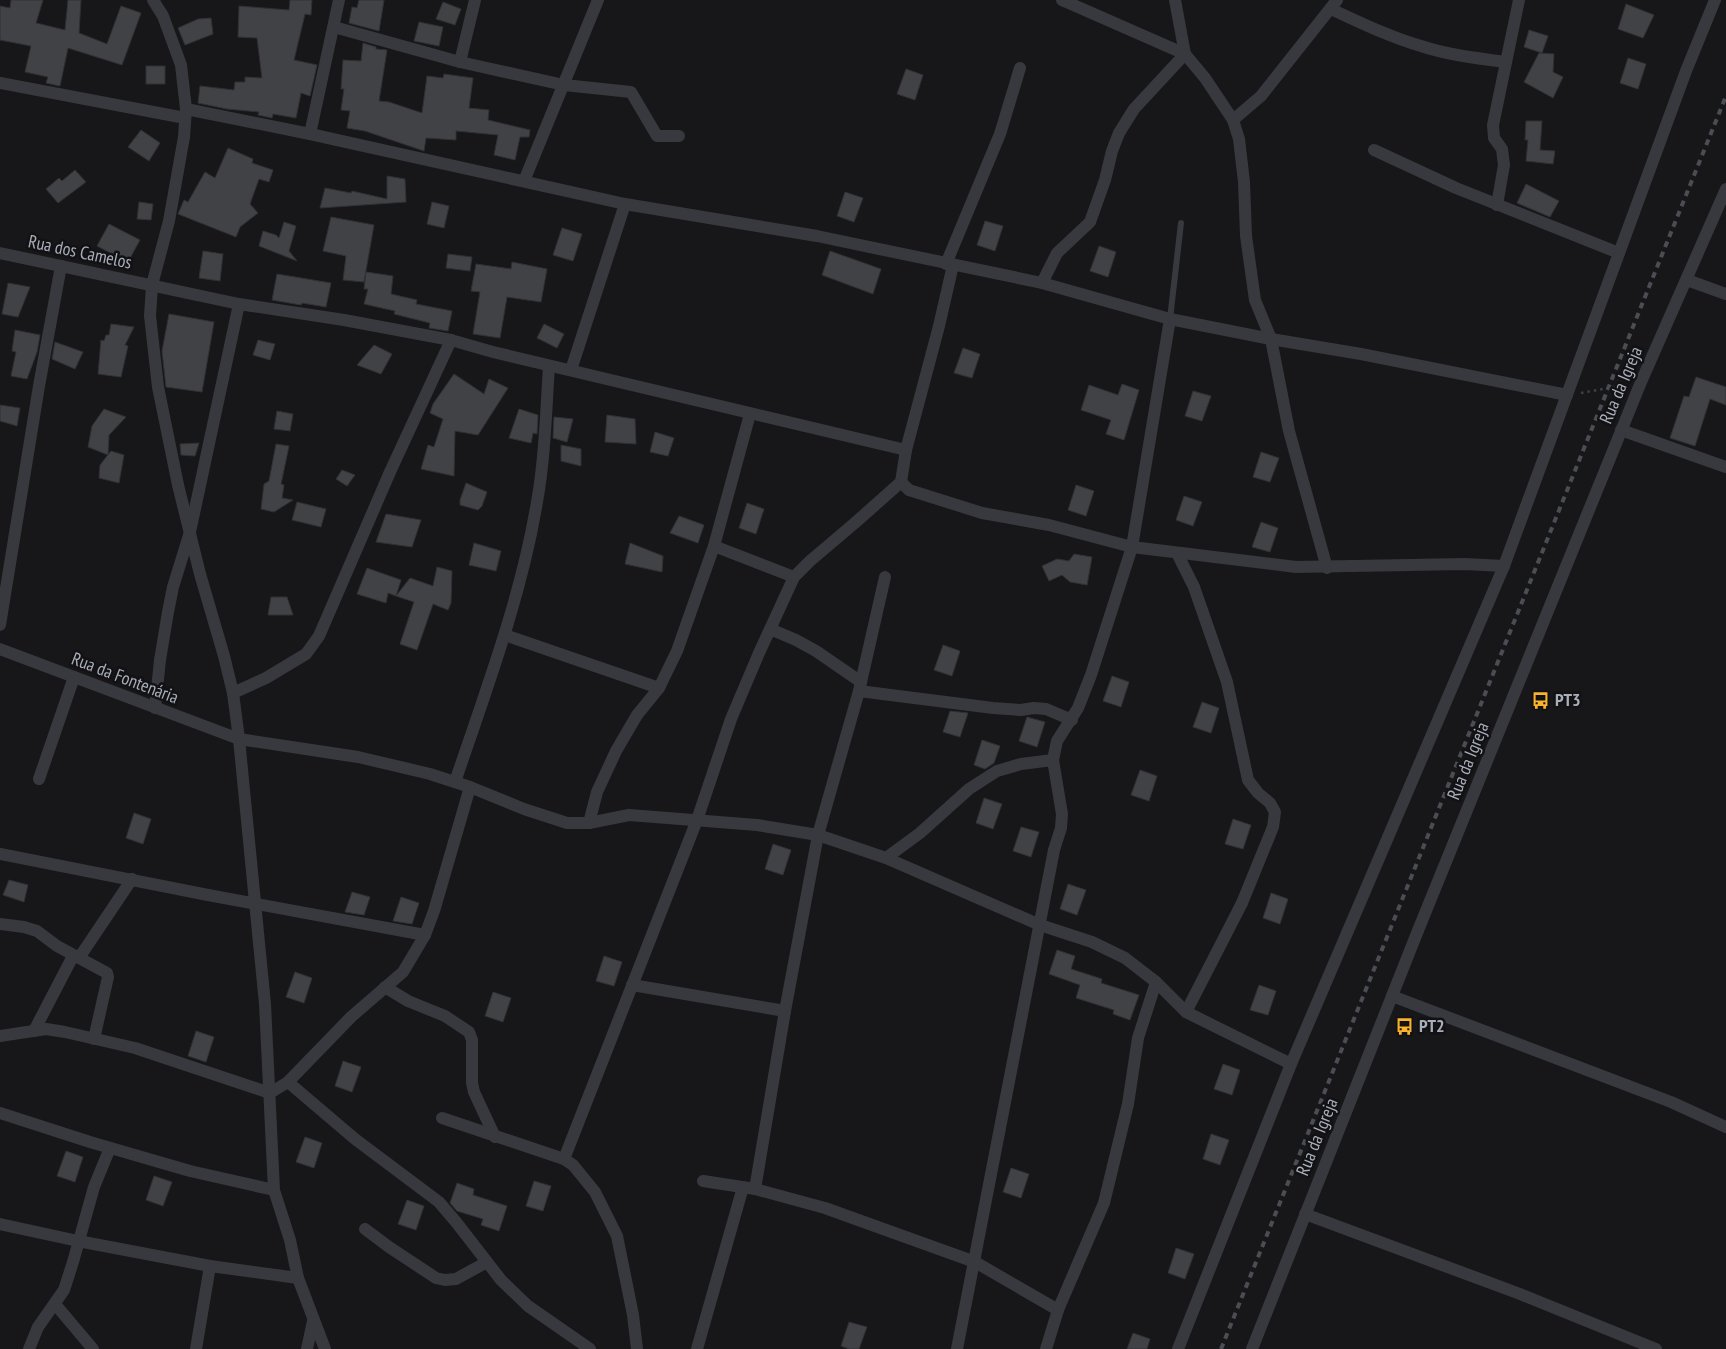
<svg xmlns="http://www.w3.org/2000/svg" width="1726" height="1349" font-family="'PT Sans Narrow',sans-serif">
<style>
.building{fill:#414246;stroke:#313135}
.lines{fill:none;stroke-linecap:round;stroke-linejoin:round}
.path{stroke:#3e4045;stroke-width:2.5;stroke-dasharray:2.5 4;stroke-linecap:butt}
.lane{stroke:#38393e;stroke-width:6}
.street{stroke:#38393e;stroke-width:12}
.rail{stroke:#4b4d54;stroke-width:4;stroke-dasharray:6 5;stroke-linecap:butt}
.labels{text-anchor:middle;stroke-width:5;stroke-linejoin:round;paint-order:stroke}
.street-label{font-size:18px;fill:#a8aeba;stroke:#121214}
.poi-label{font-size:18px;font-weight:bold;fill:#a8aeba;stroke:#121214;text-anchor:start}
</style>
<rect width="100%" height="100%" fill="#171719"/>
<g class="building">
<polygon points="11,0 43,0 36,23 65,30 68,0 81,0 79,33 107,44 121,6 141,13 122,65 68,48 60,86 46,83 48,77 25,72 31,46 0,40 0,6 10,8"/>
<polygon points="290,0 312,0 311,15 305,14 294,60 317,65 310,96 301,93 296,118 273,114 272,118 258,115 259,112 227,109 198,103 200,86 234,90 235,82 245,82 245,77 262,78 257,38 238,37 239,6 289,10"/>
<polygon points="359,0 384,0 379,31 349,23 352,7 357,8"/>
<polygon points="443,2 461,9 455,25 436,19"/>
<polygon points="1626,4 1654,15 1643,38 1618,29"/>
<polygon points="211,18 213,34 185,45 178,28 198,19"/>
<polygon points="419,22 443,27 439,46 414,41"/>
<polygon points="1529,30 1548,36 1542,53 1524,47"/>
<polygon points="363,43 376,47 376,49 387,50 379,101 389,102 422,113 427,76 443,78 444,74 473,78 469,108 489,110 488,120 530,130 529,137 520,137 515,160 494,155 498,135 456,131 456,140 426,138 424,151 365,131 347,128 350,111 341,110 344,89 341,89 343,60 361,61"/>
<polygon points="1539,53 1554,54 1553,72 1563,77 1553,98 1524,82"/>
<polygon points="1628,58 1646,64 1638,89 1620,83"/>
<rect x="146" y="66" width="19" height="18"/>
<polygon points="906,69 923,75 915,100 897,94"/>
<polygon points="1526,121 1542,121 1540,150 1555,151 1553,164 1526,161 1528,140 1525,140"/>
<polygon points="141,130 160,143 149,161 128,147"/>
<polygon points="228,148 253,159 252,163 273,170 269,182 259,179 250,204 258,213 240,227 236,237 178,214 184,200 188,202 205,172 215,178"/>
<polygon points="75,170 86,182 58,203 46,189 59,178 62,181"/>
<polygon points="387,176 405,179 406,202 320,208 325,188 351,193 352,191 387,199"/>
<polygon points="1526,184 1559,201 1550,217 1517,203"/>
<polygon points="845,192 863,198 854,222 837,216"/>
<polygon points="139,202 153,204 151,220 137,219"/>
<polygon points="432,202 449,206 444,228 427,224"/>
<polygon points="331,217 374,225 364,282 343,280 346,256 323,251"/>
<polygon points="985,221 1003,226 995,251 977,245"/>
<polygon points="284,222 296,226 289,251 297,261 259,246 263,231 276,235 279,238"/>
<polygon points="109,224 140,240 128,262 97,246"/>
<polygon points="562,228 582,234 573,261 553,255"/>
<polygon points="1099,246 1116,252 1108,277 1090,271"/>
<polygon points="203,251 223,254 220,281 199,278"/>
<polygon points="830,251 881,269 873,294 822,275"/>
<polygon points="448,254 472,257 470,271 446,268"/>
<polygon points="512,262 547,269 541,302 507,297 500,338 473,334 480,292 471,291 476,264 511,269"/>
<polygon points="366,272 393,276 391,294 417,300 416,304 452,311 448,331 429,328 430,323 394,314 395,311 364,304 368,289 364,289"/>
<polygon points="277,274 331,283 326,307 302,303 301,305 272,300"/>
<polygon points="8,283 30,287 18,317 2,314"/>
<polygon points="169,314 214,322 202,392 166,387 162,351"/>
<polygon points="111,324 134,327 125,345 128,346 121,377 98,374 101,340 104,341 106,335 109,335"/>
<polygon points="544,324 564,334 557,348 537,338"/>
<polygon points="15,330 40,335 37,352 27,379 11,376 16,352 12,351"/>
<polygon points="258,340 275,344 270,360 253,355"/>
<polygon points="55,342 83,352 75,369 52,359"/>
<polygon points="374,345 392,354 381,374 357,365"/>
<polygon points="963,348 980,354 972,378 954,373"/>
<polygon points="454,374 484,394 489,379 508,388 478,435 455,431 454,476 421,469 428,445 434,447 443,419 430,413 433,404"/>
<polygon points="1696,377 1726,387 1726,405 1710,399 1695,446 1670,438 1684,396 1689,397"/>
<polygon points="1122,384 1139,390 1124,440 1106,434 1111,420 1081,410 1089,385 1118,395"/>
<polygon points="1193,391 1211,396 1202,421 1185,416"/>
<polygon points="0,405 20,408 17,426 0,421"/>
<polygon points="104,409 126,417 109,435 108,455 88,447 92,426"/>
<polygon points="519,409 538,415 537,434 533,433 531,443 509,438"/>
<polygon points="277,411 293,414 290,431 274,429"/>
<polygon points="607,415 635,419 636,444 605,442"/>
<polygon points="554,417 573,419 567,442 553,438"/>
<polygon points="655,432 674,438 668,456 650,452"/>
<polygon points="199,443 195,456 181,455 180,444"/>
<polygon points="276,444 289,446 281,484 284,485 282,498 293,500 274,512 261,509 264,484 269,481"/>
<polygon points="561,445 581,449 581,466 561,461"/>
<polygon points="111,451 124,455 119,483 99,478 100,465"/>
<polygon points="1261,452 1279,458 1270,482 1253,477"/>
<polygon points="342,470 355,475 347,486 336,479"/>
<polygon points="466,483 487,492 482,506 478,510 460,505 460,500"/>
<polygon points="1076,485 1094,491 1086,516 1068,510"/>
<polygon points="1184,496 1202,502 1193,526 1176,520"/>
<polygon points="297,502 326,509 321,527 292,520"/>
<polygon points="747,503 764,509 756,534 739,528"/>
<polygon points="386,514 421,520 412,547 376,542"/>
<polygon points="679,516 704,525 698,543 670,533"/>
<polygon points="1261,522 1278,528 1270,552 1252,547"/>
<polygon points="474,543 501,551 496,571 469,565"/>
<polygon points="630,543 663,556 662,572 625,564"/>
<polygon points="1074,554 1092,557 1087,585 1070,582 1062,575 1049,581 1042,566 1057,559 1069,561"/>
<polygon points="437,567 452,571 451,603 448,610 433,604 417,650 400,644 414,602 396,596 410,578 433,586"/>
<polygon points="367,568 401,580 396,596 388,593 386,603 357,594"/>
<polygon points="271,597 287,597 293,615 268,615"/>
<polygon points="943,645 960,651 952,676 934,670"/>
<polygon points="1112,676 1129,682 1121,707 1103,701"/>
<polygon points="1202,702 1219,708 1211,733 1193,727"/>
<polygon points="950,711 968,713 960,737 943,732"/>
<polygon points="1027,717 1045,722 1037,747 1019,741"/>
<polygon points="982,740 1000,746 994,763 985,769 974,765"/>
<polygon points="1140,770 1157,776 1149,801 1131,795"/>
<polygon points="984,798 1002,804 993,829 976,823"/>
<polygon points="134,813 151,819 143,844 126,838"/>
<polygon points="1233,819 1251,825 1243,849 1225,844"/>
<polygon points="1021,827 1039,832 1031,857 1013,851"/>
<polygon points="773,844 791,850 783,875 765,869"/>
<polygon points="9,880 28,885 24,902 3,895"/>
<polygon points="1068,884 1086,890 1077,915 1060,909"/>
<polygon points="352,892 370,897 364,915 345,912"/>
<polygon points="1271,893 1288,899 1280,924 1263,918"/>
<polygon points="401,897 419,903 412,924 393,921"/>
<polygon points="1057,950 1075,956 1071,969 1102,979 1101,983 1139,995 1130,1020 1113,1014 1114,1010 1076,998 1080,985 1049,974"/>
<polygon points="604,956 622,962 614,986 596,981"/>
<polygon points="295,972 312,978 304,1003 286,997"/>
<polygon points="1259,985 1276,991 1268,1015 1250,1010"/>
<polygon points="493,992 511,998 503,1022 485,1016"/>
<polygon points="196,1031 214,1037 206,1062 188,1056"/>
<polygon points="343,1061 361,1067 352,1092 335,1086"/>
<polygon points="1223,1064 1240,1070 1232,1095 1214,1089"/>
<polygon points="1211,1134 1229,1140 1220,1165 1203,1159"/>
<polygon points="305,1137 322,1143 314,1168 296,1162"/>
<polygon points="66,1151 83,1157 75,1182 57,1176"/>
<polygon points="1011,1168 1029,1174 1021,1198 1003,1192"/>
<polygon points="154,1176 172,1182 163,1206 146,1200"/>
<polygon points="534,1181 551,1186 543,1211 526,1206"/>
<polygon points="457,1183 474,1189 473,1195 507,1206 499,1231 481,1225 483,1219 457,1211 450,1203"/>
<polygon points="407,1200 424,1206 416,1230 398,1224"/>
<polygon points="1176,1248 1194,1254 1185,1279 1168,1273"/>
<polygon points="849,1322 867,1327 859,1349 849,1349 841,1346"/>
<polygon points="1133,1333 1150,1339 1147,1349 1127,1349"/>
</g>
<g class="lines">
<polyline class="path" points="1581,393 1625,385"/>
<polyline class="lane" points="1170,319 1181,223"/>
<g class="street">
<polyline points="153,0 163,16 181,65 186,109 184,137 169,221 152,285 150,316 158,387 178,485 200,574 224,656 233,693 239,739 265,1004 274,1190 290,1240 298,1278 325,1349"/>
<polyline points="1062,0 1185,54 1205,78 1233,120 1239,139 1244,182 1246,236 1255,300 1271,339 1289,431 1327,568"/>
<polyline points="1175,0 1185,54"/>
<path d="M1331,9C1361,23 1390,37 1421,46C1448,55 1477,58 1505,62"/>
<polyline points="334,27 460,62 564,85 631,92 657,136 679,136"/>
<polyline points="460,62 475,0"/>
<polyline points="0,83 185,118"/>
<polyline points="186,109 310,134 625,204 817,236 1042,283 1170,319 1271,339 1361,354 1567,395"/>
<polyline points="1233,120 1261,96 1337,0"/>
<polyline points="310,134 339,0"/>
<polyline points="1374,150 1456,188 1619,253"/>
<polyline points="524,181 598,0"/>
<polyline points="1497,205 1504,165 1502,149 1494,138 1493,125 1519,0"/>
<polyline points="0,253 239,304 344,320 451,340 493,352 906,450 901,482 909,490 982,513 1049,525 1132,547 1296,567 1464,564 1504,566"/>
<polyline points="946,264 1000,134 1020,68"/>
<polyline points="1687,280 1726,294"/>
<polyline points="1042,283 1057,253 1090,222 1105,180 1112,151 1119,133 1134,109 1185,54"/>
<polyline points="571,370 625,204"/>
<polyline points="1621,430 1726,467"/>
<polyline points="906,450 939,326 953,265"/>
<polyline points="714,546 794,577"/>
<polyline points="1177,553 1194,587 1227,682 1248,780 1258,793 1270,803 1275,812 1273,827 1242,903 1186,1012"/>
<polyline points="0,625 39,386 61,266"/>
<polyline points="770,629 796,640 816,651 861,682"/>
<polyline points="505,635 659,688"/>
<polyline points="0,649 239,739 358,757 430,774 470,787 524,809 567,823 589,823 629,815 757,825 818,835 886,858 1040,925 1092,942 1125,958 1156,982 1186,1012 1291,1064"/>
<polyline points="859,691 993,708 1021,710 1034,708 1046,709 1072,720"/>
<polyline points="233,693 266,678 306,654 319,636 390,472 451,340"/>
<polyline points="155,708 160,660 168,612 173,587 190,532 239,304"/>
<polyline points="39,779 74,677"/>
<path d="M455,782C486,690 521,598 537,502C545,457 546,411 549,366"/>
<polyline points="589,823 597,792 616,751 637,715 659,688 677,651 714,546 750,414"/>
<polyline points="0,854 208,895 425,935"/>
<polyline points="886,858 920,833 969,789 997,771 1021,764 1053,760"/>
<polyline points="0,924 24,927 37,931 57,946 107,973 108,977 94,1039"/>
<polyline points="79,958 132,879"/>
<polyline points="632,985 785,1011"/>
<polyline points="385,987 408,1001 445,1016 469,1032 472,1040 472,1083 474,1092 495,1137"/>
<polyline points="1392,996 1671,1102 1726,1127"/>
<polyline points="34,1031 73,956"/>
<polyline points="0,1036 46,1029 65,1032 135,1048 270,1093 288,1082 351,1017 403,972 425,935 434,911 470,787"/>
<polyline points="288,1082 355,1139 439,1202 456,1222 501,1280 528,1306 590,1349"/>
<polyline points="0,1113 90,1142 190,1171 274,1190"/>
<polyline points="442,1118 564,1159 573,1165 595,1192 617,1236 633,1315 637,1349"/>
<polyline points="564,1159 697,820 731,719 759,653 794,577 810,561 856,522 901,482"/>
<polyline points="703,1181 755,1189 825,1208 975,1262 1058,1310"/>
<polyline points="755,1189 785,1011 818,835 859,691 885,577"/>
<polyline points="1305,1214 1520,1294 1656,1349"/>
<polyline points="0,1224 78,1241 210,1266 298,1278"/>
<polyline points="365,1229 389,1247 436,1278 445,1280 456,1279 487,1262"/>
<polyline points="55,1304 93,1349"/>
<polyline points="29,1349 38,1327 64,1290 73,1262 94,1187 110,1148"/>
<polyline points="196,1349 210,1266"/>
<polyline points="307,1349 313,1321"/>
<polyline points="697,1349 743,1187"/>
<polyline points="957,1349 1054,850 1061,828 1062,814 1053,760 1057,741 1078,708 1091,675 1132,547 1170,319"/>
<polyline points="1046,1349 1058,1310 1104,1203 1128,1104 1138,1038 1156,982"/>
<polyline points="1178,1349 1291,1064 1504,566 1686,71 1715,0"/>
<polyline points="1252,1349 1417,933 1641,382 1726,189"/>
</g>
<polyline class="rail" points="1221,1349 1726,96"/>
</g>
<defs>
<symbol id="bus-bare" viewBox="-9 -9 18 18"><path d="M-5-6H5V4H4V6H2V4H-2V6H-4V4H-5ZM-3.5-4V0h7V-4ZM-3.5 1.2v1.5H-2V1.2ZM2 1.2v1.5H3.5V1.2Z" fill="#fcb32c" stroke="#121214" stroke-width="2.5" paint-order="stroke"/></symbol>
</defs>
<g fill-rule="evenodd">
<use href="#bus-bare" x="1528" y="688" width="25" height="25"/>
<use href="#bus-bare" x="1392" y="1014" width="25" height="25"/>
</g>
<g class="labels">
<g class="street-label">
<text transform="translate(80 252) rotate(12)" y="6">Rua dos Camelos</text>
<text transform="translate(1621 385) rotate(-67)" y="6">Rua da Igreja</text>
<text transform="translate(125 678) rotate(21)" y="6">Rua da Fontenária</text>
<text transform="translate(1468 761) rotate(-68)" y="6">Rua da Igreja</text>
<text transform="translate(1317 1137) rotate(-68)" y="6">Rua da Igreja</text>
</g>
<g class="poi-label">
<text x="1555" y="706">PT3</text>
<text x="1419" y="1032">PT2</text>
</g>
</g>
</svg>
